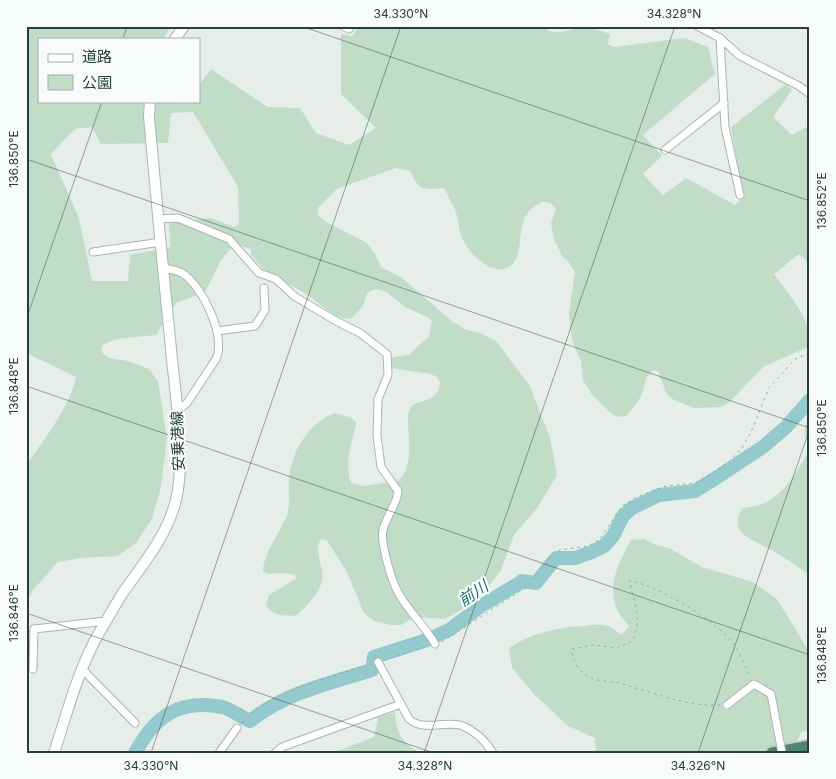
<svg xmlns="http://www.w3.org/2000/svg" width="836" height="779" font-family="Inter,'Noto Sans JP',sans-serif">
<style>
.green{fill:#c2ddc7;fill-rule:evenodd}
.lines{fill:none;stroke-linecap:round;stroke-linejoin:round}
.river{stroke:#94c9ce;stroke-width:14}
.minor-casing{stroke:#aab6b1;stroke-width:9}
.secondary-casing{stroke:#a6b9b1;stroke-width:12}
.trunk-casing{stroke:#c3c9c7;stroke-width:14}
.path{stroke:#8aafa0;stroke-width:1;stroke-dasharray:2.5 4;stroke-linecap:butt}
.minor{stroke:#fff;stroke-width:7}
.secondary{stroke:#fff;stroke-width:10}
.trunk{stroke:#528474;stroke-width:11}
.minor-bridge-casing{stroke:#aab6b1;stroke-width:9;stroke-linecap:butt}
.minor-bridge{stroke:#fff;stroke-width:7}
.ticks{fill:none;stroke:#273f37;stroke-width:1;stroke-opacity:0.45}
.labels{text-anchor:middle;stroke-width:4.5;stroke-linejoin:round;paint-order:stroke}
.street-label{font-size:15px;fill:#273f37;stroke:#f7fbf9}
.water-label{font-size:16px;font-style:italic;fill:#257077;stroke:#f7fbf9}
.neatline{fill:none;stroke:#273f37;stroke-width:2}
.ticks-label{font-size:12px;text-anchor:middle;fill:#273f37}
</style>
<rect width="100%" height="100%" fill="#e7eeea"/>
<g class="green">
<path d="M26,26H171L163,39H39V101H179L185,104L187,101H199V85L211,69L268,107L300,108L316,133L349,145L376,128L341,94V34L352,36L359,26H540C558,37 561,31 578,28C587,27 602,31 610,34L608,44L613,47L685,38L708,47L715,74L643,135L662,156L643,174L663,195L686,178L735,205L743,196L731,127L786,84L792,90L773,117L792,135L806,127L810,131V264L799,254L774,274C791,298 810,316 810,346L763,367L729,403L721,407L694,408L674,400L667,395L658,371L653,370C643,379 646,386 641,396C637,404 632,410 626,416L618,417L612,414L592,395L583,380L581,361L573,343L570,328L569,311L575,272L568,261L562,256L554,239L551,223L556,209C552,204 547,200 540,203C509,217 530,258 507,268C489,275 466,251 461,235C458,228 459,220 456,213C453,204 448,196 444,188C424,190 419,191 410,171L396,168L337,189L318,208V215L328,223L367,243L375,254L381,267L401,277L453,322L467,330L480,333L496,341L530,386L550,438L557,475L538,507L514,535L501,570L478,600L445,619L416,617L401,625H391L374,621L364,613L346,570L327,541L321,539C313,551 325,568 322,581C319,595 306,606 296,616C284,615 273,617 266,605L269,595L297,578L294,575L286,573L267,574L263,571C264,552 280,533 287,515C291,504 288,492 289,480C291,452 307,425 334,413L350,417L356,422V425C352,441 344,466 351,483L364,486L398,481C413,466 409,445 408,425C408,419 407,414 410,409C417,396 437,406 440,383L437,377L431,374L390,368V359L394,357L409,355L429,336L432,321L429,318L405,307L387,292L375,289L367,293L363,306L352,318L346,319L334,315L303,292L267,273L251,255V249L242,246L232,247L220,262L205,292L176,303L156,335L117,339L104,344L101,350L103,354L109,358L128,361L149,369L158,381L167,439L161,487L152,519L136,543L118,556L81,558L58,562L33,590L26,604V465C43,442 71,404 76,377L26,353ZM193,112L238,187L239,224L234,227L211,218L169,223L170,247L130,255L128,281H92L79,218L51,154L75,129L92,127L101,144L168,143L171,113Z"/>
<path d="M810,418V576C799,567 787,559 775,552C758,541 724,535 743,508C751,507 760,506 767,502C787,491 799,468 810,449C806,437 800,428 810,418Z"/>
<path d="M644,539L656,545L669,548L702,567L753,582L777,599L810,653V730L801,732L793,753H596L595,738L568,726L534,694L512,668L509,648C531,633 558,627 584,626C592,625 601,624 608,626C613,627 617,632 621,635L629,627C625,620 618,614 616,607C607,583 620,561 631,540Z"/>
<path d="M395,712C397,736 400,738 419,753H332L374,737L378,717Z"/>
</g>
<g class="lines">
<path class="river" d="M135,753C155,716 179,699 222,707C231,709 241,717 250,721C285,693 330,683 372,670L374,657L427,640L449,630L481,606L518,584L522,581L536,583L556,558H575L592,552L604,546L613,536L623,516L632,508L659,495L695,491L716,478L764,446L786,427L810,400"/>
<defs>
<g id="minor">
<polyline points="343,26 349,29 351,26"/>
<polyline points="697,26 720,38 740,56 799,86 810,94"/>
<polyline points="720,38 725,127 740,195"/>
<polyline points="665,150 724,103"/>
<path d="M158,219L178,218L229,239L259,273L276,279L294,296L336,321L360,333L387,354L388,375L378,399L377,435L381,467L398,491C397,505 386,516 383,530C380,542 392,583 399,594C409,612 425,626 435,644"/>
<polyline points="93,252 161,242"/>
<path d="M163,268C169,269 176,270 182,273C202,285 227,337 216,359L187,403L177,411"/>
<polyline points="217,331 255,326 265,310 264,288"/>
<path d="M378,662L409,719C423,732 446,720 463,726C475,731 486,742 493,753"/>
<polyline points="33,669 34,629 106,621"/>
<polyline points="82,669 135,723"/>
<polyline points="727,705 754,684 771,694 775,715"/>
<polyline points="219,753 237,728"/>
<polyline points="275,753 282,747 401,704"/>
</g>
<g id="secondary">
<polyline points="175,39 184,26"/>
<path d="M54,753C67,713 78,670 99,633C107,620 114,607 122,594C143,564 167,536 176,500C186,457 175,394 171,349C163,272 156,194 149,117L150,101"/>
</g>
<polyline id="trunk" points="772,753 810,746"/>
</defs>
<use href="#minor" class="minor-casing"/>
<use href="#secondary" class="secondary-casing"/>
<use href="#trunk" class="trunk-casing"/>
<g class="path">
<polyline points="442,642 528,586 553,554 560,550 588,546 599,540 622,506 637,497 666,486 696,483 728,463 742,448 751,432 769,388 795,359 810,353"/>
<polyline points="385,660 428,646"/>
<path d="M720,705C686,707 652,692 619,683C610,681 598,682 589,677C579,672 571,659 572,649L593,645L618,648L632,641C643,624 634,599 629,581C654,583 717,621 732,642C740,651 744,665 750,677"/>
<path d="M242,723C272,689 329,678 371,664"/>
</g>
<use href="#minor" class="minor"/>
<use href="#secondary" class="secondary"/>
<use href="#trunk" class="trunk"/>
<defs>
<polyline id="minor-bridge" points="775,715 782,753"/>
</defs>
<use href="#minor-bridge" class="minor-bridge-casing"/>
<use href="#minor-bridge" class="minor-bridge"/>
</g>
<path class="ticks" d="M301,26L810,201M123,39L127,26M26,159L810,428M26,320L102,101M26,386L810,655M26,613L434,753M151,753L401,26M424,753L675,26M698,753L810,428"/>
<g class="labels">
<g class="street-label">
<text transform="translate(178 441) rotate(-92)" y="5">安乗港線</text>
</g>
<g class="water-label">
<text transform="translate(473 593) rotate(-34)" y="6">前川</text>
</g>
</g>
<rect width="836" height="779" fill="none" stroke="#f7fbf9" stroke-width="55"/>
<rect x="38" y="38" width="162" height="65" fill="#f7fbf9" stroke="#a4b0ab"/>
<rect x="48" y="54" width="25" height="8" fill="#ffffff" stroke="#a4b0ab"/>
<text x="82" y="62" font-size="15" fill="#273f37">道路</text>
<rect x="48" y="75" width="25" height="15" fill="#c2ddc7" stroke="#a4b0ab"/>
<text x="82" y="88" font-size="15" fill="#273f37">公園</text>
<rect x="28" y="28" width="780" height="724" class="neatline"/>
<g class="ticks-label">
<text x="401" y="18">34.330°N</text>
<text x="674" y="18">34.328°N</text>
<text transform="translate(14 159) rotate(-90)" y="4">136.850°E</text>
<text transform="translate(822 201) rotate(-90)" y="4">136.852°E</text>
<text transform="translate(14 386) rotate(-90)" y="4">136.848°E</text>
<text transform="translate(822 428) rotate(-90)" y="4">136.850°E</text>
<text transform="translate(14 613) rotate(-90)" y="4">136.846°E</text>
<text transform="translate(822 655) rotate(-90)" y="4">136.848°E</text>
<text x="151" y="770">34.330°N</text>
<text x="425" y="770">34.328°N</text>
<text x="698" y="770">34.326°N</text>
</g>
</svg>
